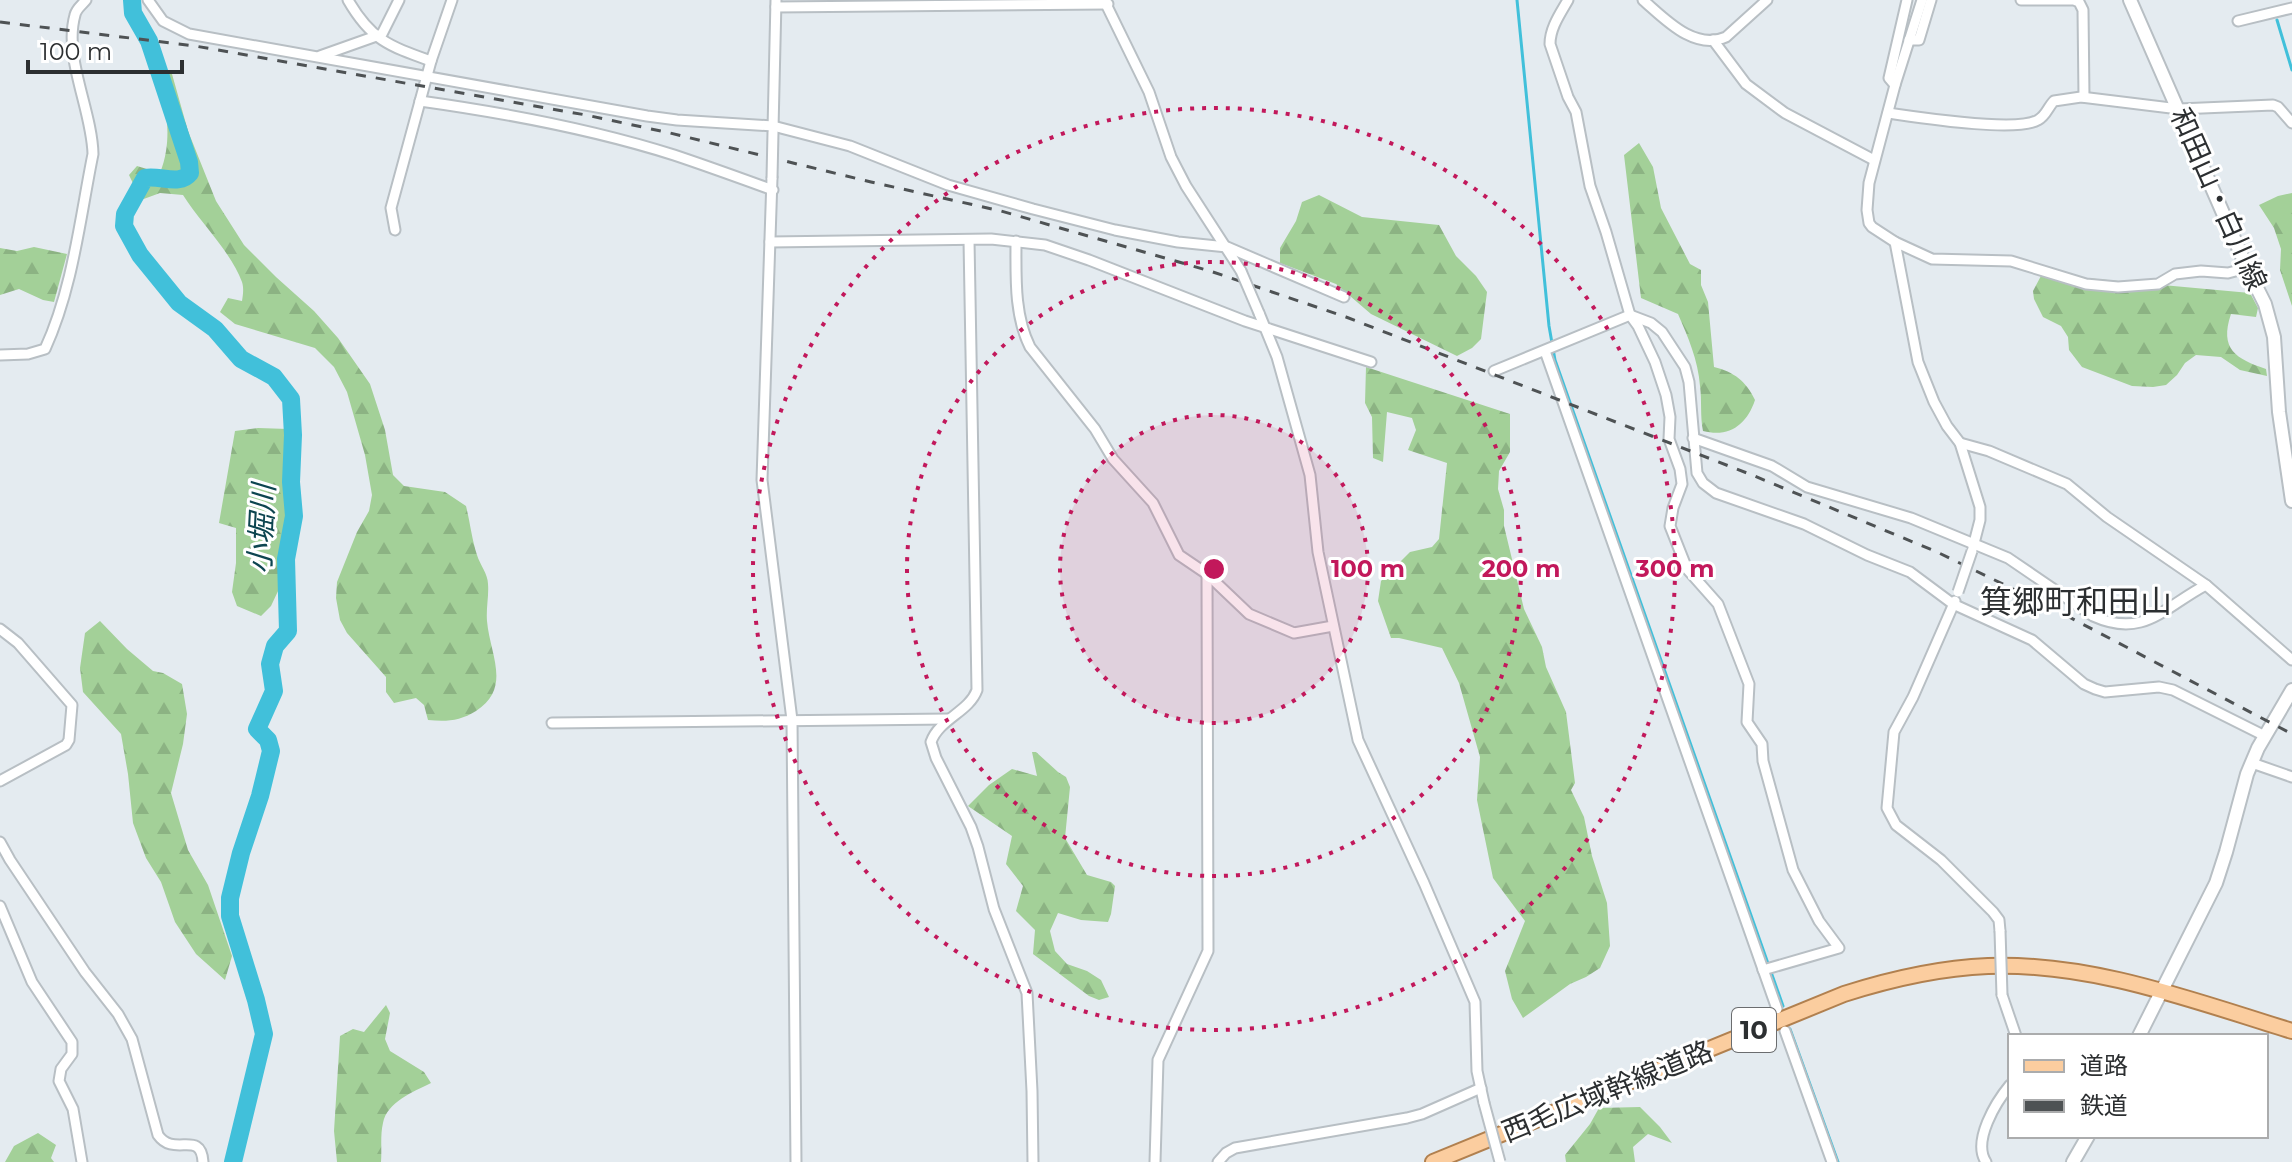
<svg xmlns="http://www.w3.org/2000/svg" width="2292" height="1162" font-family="Montserrat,'Noto Sans JP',sans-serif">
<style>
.forest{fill:url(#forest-firs)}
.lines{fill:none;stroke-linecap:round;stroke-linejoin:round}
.stream{stroke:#41c0da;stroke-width:3}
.river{stroke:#41c0da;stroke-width:18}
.street-casing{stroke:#b8bfc4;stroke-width:13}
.secondary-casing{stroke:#b8bfc4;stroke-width:16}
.primary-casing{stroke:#b1804f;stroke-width:18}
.street{stroke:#fff;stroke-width:9}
.secondary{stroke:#fff;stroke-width:12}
.primary{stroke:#fbcd9f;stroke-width:14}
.rail{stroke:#4e5254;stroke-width:3;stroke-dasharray:10 10;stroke-linecap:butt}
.street-bridge-casing{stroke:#b8bfc4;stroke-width:13;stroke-linecap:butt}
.street-bridge{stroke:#fff;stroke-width:9}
.ring{fill:none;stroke:#c2185b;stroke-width:4;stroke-dasharray:4 8}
.labels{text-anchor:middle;stroke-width:6;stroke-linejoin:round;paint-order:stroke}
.shield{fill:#fff;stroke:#6b6d6f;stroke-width:2}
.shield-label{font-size:26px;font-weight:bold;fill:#2c2f31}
.street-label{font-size:28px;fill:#2c2f31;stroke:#fff}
.water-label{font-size:30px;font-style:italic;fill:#0d4550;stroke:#fff}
.quarter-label{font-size:32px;fill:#2c2f31;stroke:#fff}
.centre{fill:#c2185b;stroke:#fff;stroke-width:4}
.ring-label{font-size:24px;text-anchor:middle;font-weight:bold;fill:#c2185b;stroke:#fff;stroke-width:6;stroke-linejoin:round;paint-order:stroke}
</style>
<defs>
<pattern id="forest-firs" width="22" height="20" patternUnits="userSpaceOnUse" patternTransform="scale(2)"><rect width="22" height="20" fill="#a3d098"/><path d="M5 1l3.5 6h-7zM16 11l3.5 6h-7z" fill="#8cb383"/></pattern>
</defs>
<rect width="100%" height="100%" fill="#e4ebf0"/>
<g class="forest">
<path d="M166,71L172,74L188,131L216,201L244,245L276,277L314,311L338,338L370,384L385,430L393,475L404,486L445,492L466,506C470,522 472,540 477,555C480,565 488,574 488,584C489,596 486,608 487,621C490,655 512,688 476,711C460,721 446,722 428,720L424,705L416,698L394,703L386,692V677L347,633L340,620L336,598L337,582L357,532L369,511L372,495L365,455L347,392L334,367L315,348L235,324L220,312L228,298L242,301C243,295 244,288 242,282C231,252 200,222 183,195L160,193L141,200L129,175L137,166L160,173C175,135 162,108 166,71Z"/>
<path d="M1639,143L1653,167L1661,208L1690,264L1701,270V285L1708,302L1714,367C1734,372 1746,381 1755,400C1747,424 1730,438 1703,431C1700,416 1702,401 1700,386C1698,360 1688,337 1678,314L1641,298L1624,155Z"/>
<polygon points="2292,193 2292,306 2280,270 2281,249 2274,228 2259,205 2278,196"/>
<polygon points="1319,195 1362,217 1439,225 1456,256 1476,276 1487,292 1481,339 1472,348 1457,356 1371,314 1336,284 1280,263 1280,248 1296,221 1302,202"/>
<polygon points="34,247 67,254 54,302 43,300 19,289 0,295 0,248 17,251"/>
<path d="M2042,274L2250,293L2258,308L2256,317L2231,314C2219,349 2236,359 2266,369L2267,376L2240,370L2221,357L2196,355L2185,363L2177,375L2166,385L2153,387L2132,386L2082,367L2069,350L2068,337L2061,326L2043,317L2034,299L2033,291Z"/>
<polygon points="1366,367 1510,414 1510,452 1499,471 1498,489 1504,510 1504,526 1524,609 1542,647 1546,667 1566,712 1575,783 1571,790 1584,817 1592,856 1607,903 1610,946 1600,968 1586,977 1570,984 1523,1018 1512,999 1505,971 1525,921 1493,878 1477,800 1480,757 1459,683 1442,648 1399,638 1391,638 1378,601 1381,581 1410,552 1432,547 1439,539 1447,463 1408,450 1416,430 1412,418 1387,412 1383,462 1373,458 1372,417 1365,403"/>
<polygon points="258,428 288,429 285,480 288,514 279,589 271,606 261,616 237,606 232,592 236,563 236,528 219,523 235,431"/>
<polygon points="100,621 127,649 153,671 163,673 182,684 187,714 183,744 171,793 188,850 208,885 232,956 225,980 196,954 175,922 161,882 146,858 133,823 128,774 121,734 83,692 80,668 85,633"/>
<polygon points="1032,752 1036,752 1058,772 1066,777 1070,787 1065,838 1087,875 1111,882 1115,886 1111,914 1108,922 1081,920 1058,913 1050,931 1055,951 1067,964 1087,971 1101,980 1109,997 1099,1000 1089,996 1033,954 1035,930 1016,911 1023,886 1006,864 1012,836 968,806 989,785 1012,769 1037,776"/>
<path d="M386,1005L390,1013L385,1039L390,1051L424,1072L431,1083C413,1092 387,1102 383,1123C380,1135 382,1150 381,1162H337L334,1131L340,1036L353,1029L364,1032Z"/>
<polygon points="1640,1107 1660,1127 1672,1143 1648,1134 1633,1147 1635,1162 1566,1162 1565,1155 1590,1124 1599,1108"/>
<polygon points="38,1133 56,1145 51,1158 54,1162 5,1162 14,1146"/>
</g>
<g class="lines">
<g class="stream">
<polyline points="1517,0 1549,326 1555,360 1783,1006"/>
<polyline points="2277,20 2292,70"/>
<polyline points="1790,1029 1838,1162"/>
</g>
<path class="river" d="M132,0L133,13L149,41L189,162L190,173C180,186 160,175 145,178L125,214L124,226L140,255L179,303L215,329L241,359L274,377L291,399L293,435L291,482L294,516L286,559L288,631L275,646L270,664L274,691L257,729L268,740L271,751L260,796L241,853L230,898V916L256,1000L264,1034L233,1162"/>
<defs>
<g id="street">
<polyline points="148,0 163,21 189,34 647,116 677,120 773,126 850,146 948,185 1033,209 1115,230 1178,242 1227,247 1344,297"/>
<path d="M348,0C371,40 389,46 431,61"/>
<polyline points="1104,0 1149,92 1171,157 1186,186 1241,271"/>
<path d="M1568,0C1560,14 1550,28 1550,44L1568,97L1576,112L1590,186L1606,232L1630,315L1638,326L1655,362L1666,395L1670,417L1669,439L1680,469L1682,484L1673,508L1670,526L1687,569L1718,604L1749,684L1747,722L1762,744L1763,761L1793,870L1819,921L1839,948L1763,970"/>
<path d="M1643,0C1665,19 1694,51 1726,37L1767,0"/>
<polyline points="1922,0 1895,85 1869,183 1867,210 1869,223 1872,227 1895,242 1932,259 2011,261 2086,284 2118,287 2158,284 2175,274 2201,271 2228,273 2247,268"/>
<polyline points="2021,0 2074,0 2079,2 2083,10 2084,97"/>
<polyline points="776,7 1108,4"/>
<polyline points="2238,21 2292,8"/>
<polyline points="1713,40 1746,84 1785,113 1874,160"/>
<polyline points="1909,40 1919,40 1931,0"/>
<polyline points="320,56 382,34 399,0"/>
<polyline points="1895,85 1889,78 1907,0"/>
<path d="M420,101C506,113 592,129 674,155C707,166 740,178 773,190"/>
<path d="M1888,113C1917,117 2016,133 2038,120C2046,116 2048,107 2054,101L2081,97L2179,109L2273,105L2278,107L2292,123"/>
<polyline points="773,129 776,0"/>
<polyline points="772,178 762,480 792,720 796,1162"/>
<polyline points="395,230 391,208 431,61 452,0"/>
<path d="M969,240L977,690C969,712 939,719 931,742L936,758L971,827L978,847L994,909L1027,993L1032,1091L1033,1162"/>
<path d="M1016,241C1016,276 1014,315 1030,347L1095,429L1113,459L1153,503L1179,555L1207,574L1249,614L1294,633L1333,626"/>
<polyline points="770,242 991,239 1045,245 1089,260 1245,321 1371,362"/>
<polyline points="1895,242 1918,362 1934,402 1947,426 1960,443 1980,507 1980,520 1973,547"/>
<polyline points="1259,313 1277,357 1310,475 1318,552 1358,740 1424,883 1475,1002 1477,1071 1484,1103"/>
<polyline points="1545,351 1777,1009"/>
<path d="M0,355L28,354L45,349C73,288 80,218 93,154C92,110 63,57 75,15C76,9 82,5 86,0"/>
<polyline points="1494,371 1630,315 1651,323 1662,332 1685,367 1689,382 1697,473 1703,483 1716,493 1804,524 1867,555 1910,572 1953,604 2032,640 2084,684 2095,689 2105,692 2159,687 2173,690 2265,736"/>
<path d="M1693,438L1772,466L1807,487L1911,518L2008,558L2093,616C2144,639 2164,607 2206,585"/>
<polyline points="1960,443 1989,451 2067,484 2107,517 2206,585 2292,660"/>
<polyline points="1955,601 1913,697 1894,732 1887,808 1896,825 1941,860 1993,912 1999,920 2000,931"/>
<polyline points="0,629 18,643 72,705 69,740 66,745 0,781"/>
<polyline points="552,723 949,719"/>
<polyline points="2252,763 2292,777"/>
<path d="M0,842L10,860L85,972L118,1014L132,1039L158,1135C174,1158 201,1129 203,1162"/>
<polyline points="0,906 32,982 72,1042 72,1054 61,1069 59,1081 73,1109 82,1162"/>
<polyline points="2002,995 2016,1036"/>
<polyline points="1785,1031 1832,1162"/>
<polyline points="1155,1162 1158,1060 1208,951 1207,574"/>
<polyline points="1218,1162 1226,1153 1235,1148 1407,1118 1422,1114 1481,1088"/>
<path d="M1986,1162C1972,1141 1996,1102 2010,1085"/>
</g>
<g id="secondary">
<polyline points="2130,0 2247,268 2265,304 2274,337 2279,412 2292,501"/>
<polyline points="2139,1036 2216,883 2226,852 2247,774 2258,748 2292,690"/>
<polyline points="2073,1162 2088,1136"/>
</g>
<path id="primary" d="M1433,1162L1844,994C1891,979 1938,968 1988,966C2092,962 2194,1001 2292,1031"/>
</defs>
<use href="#street" class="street-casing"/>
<use href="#secondary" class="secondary-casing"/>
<use href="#primary" class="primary-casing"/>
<use href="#street" class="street"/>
<use href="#secondary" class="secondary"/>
<use href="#primary" class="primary"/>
<polyline class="rail" points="0,22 195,46 586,115 670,133 871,182 1001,211 1210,271 1346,317 1752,475 1937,552 2050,607 2292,734"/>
<defs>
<g id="street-bridge">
<polyline points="772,178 773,132"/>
<polyline points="1241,271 1259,313"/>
<polyline points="1958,592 1972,551"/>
<polyline points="2000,931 2002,995"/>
<polyline points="1484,1103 1500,1162"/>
</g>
</defs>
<use href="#street-bridge" class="street-bridge-casing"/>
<use href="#street-bridge" class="street-bridge"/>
</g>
<circle cx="1214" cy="569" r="154" fill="#c2185b" fill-opacity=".12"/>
<g class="ring">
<circle cx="1214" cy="569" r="154"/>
<circle cx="1214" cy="569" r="307"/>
<circle cx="1214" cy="569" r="461"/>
</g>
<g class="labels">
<rect class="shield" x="1732" y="1008" width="44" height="44" rx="6"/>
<g class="shield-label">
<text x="1754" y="1039">10</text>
</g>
<g class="street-label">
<text transform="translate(2219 199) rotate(66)" y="10">和田山・白川線</text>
<text transform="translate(1607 1091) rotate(-22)" y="10">西毛広域幹線道路</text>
</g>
<g class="water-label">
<text transform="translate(262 529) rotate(-87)" y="10">小堀川</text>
</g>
<g class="quarter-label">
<text x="2076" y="613">箕郷町和田山</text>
</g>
</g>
<circle cx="1214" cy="569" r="12" class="centre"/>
<g class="ring-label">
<text x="1368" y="577">100 m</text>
<text x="1521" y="577">200 m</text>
<text x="1675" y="577">300 m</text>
</g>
<rect x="2008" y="1034" width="260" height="104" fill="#ffffff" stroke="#abacad" stroke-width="2"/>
<rect x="2024" y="1060" width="40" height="12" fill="#fbcd9f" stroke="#abacad" stroke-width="2"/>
<text x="2080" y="1074" font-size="24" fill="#2c2f31">道路</text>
<rect x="2024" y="1100" width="40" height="12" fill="#4e5254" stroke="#abacad" stroke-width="2"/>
<text x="2080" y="1114" font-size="24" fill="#2c2f31">鉄道</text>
<path d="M28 60v12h154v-12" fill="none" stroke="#2c2f31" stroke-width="4"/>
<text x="40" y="60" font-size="24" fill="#2c2f31" stroke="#ffffff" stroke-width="6" paint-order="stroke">100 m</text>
</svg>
